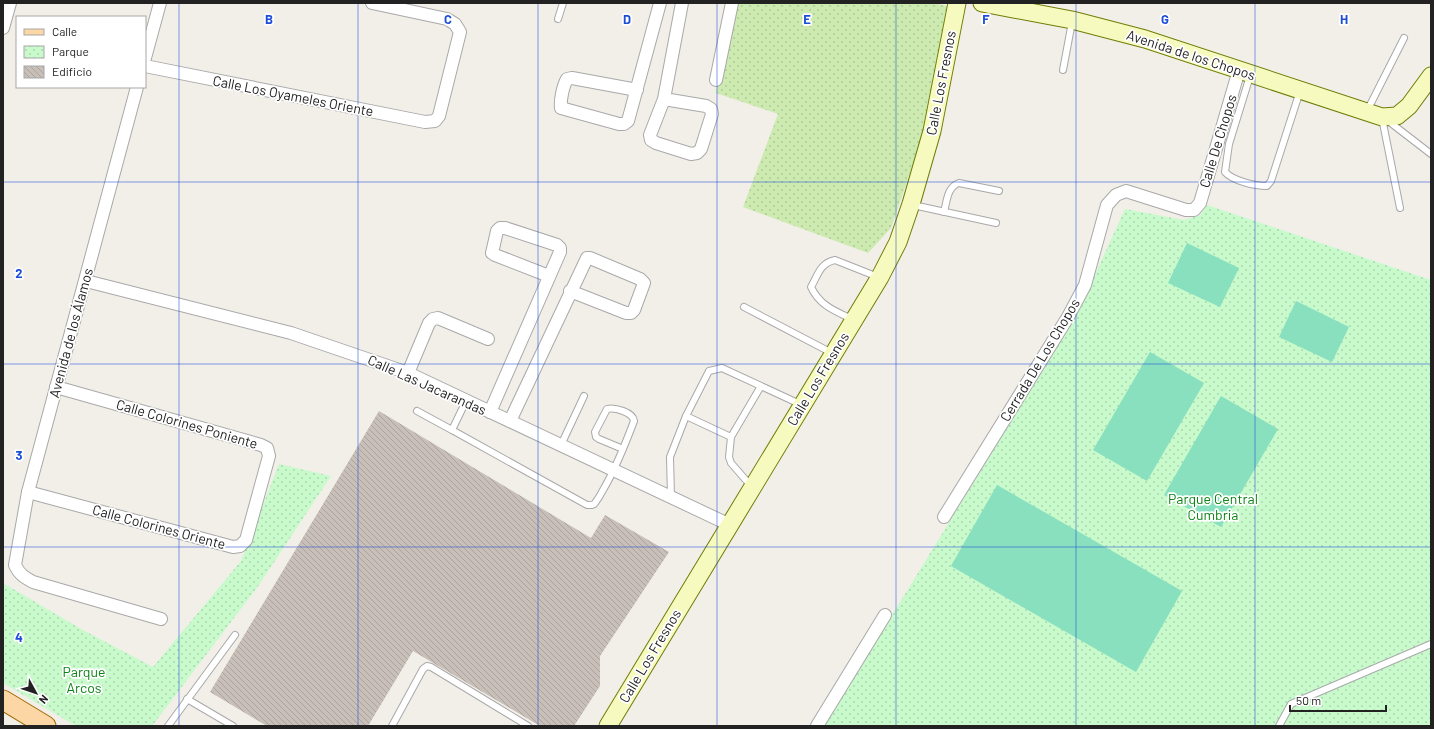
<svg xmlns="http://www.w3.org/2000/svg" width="1434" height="729" font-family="Barlow,sans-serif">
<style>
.grass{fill:url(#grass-dots)}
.park{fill:url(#park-dots)}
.pitch{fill:#88e0be}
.building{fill:url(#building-back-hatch)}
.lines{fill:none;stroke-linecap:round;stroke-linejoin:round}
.lane-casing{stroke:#a9a9a9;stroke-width:8}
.street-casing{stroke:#a9a9a9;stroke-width:14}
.secondary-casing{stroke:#707d05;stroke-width:19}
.primary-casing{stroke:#a06b00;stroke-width:21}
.lane{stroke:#fff;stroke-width:6}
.street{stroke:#fff;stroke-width:12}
.secondary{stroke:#f7fabf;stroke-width:17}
.primary{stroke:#fcd6a4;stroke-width:19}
.grid{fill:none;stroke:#1d4ed8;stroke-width:1;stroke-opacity:0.55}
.labels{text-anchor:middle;stroke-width:3.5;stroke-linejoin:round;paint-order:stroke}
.street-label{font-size:14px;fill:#222;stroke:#fff}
.park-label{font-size:14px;fill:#0c8416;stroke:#fff}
.grid-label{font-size:13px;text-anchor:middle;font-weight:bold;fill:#1d4ed8;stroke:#fff;stroke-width:3.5;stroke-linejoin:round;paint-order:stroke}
</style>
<defs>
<pattern id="grass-dots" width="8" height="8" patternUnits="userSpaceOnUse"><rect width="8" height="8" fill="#cdebb0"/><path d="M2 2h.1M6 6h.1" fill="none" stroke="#b0c997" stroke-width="1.8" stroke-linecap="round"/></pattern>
<pattern id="park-dots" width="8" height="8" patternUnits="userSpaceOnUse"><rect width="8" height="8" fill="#c8facc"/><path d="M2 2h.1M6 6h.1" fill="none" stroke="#acd6af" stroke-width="1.8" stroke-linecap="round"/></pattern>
<pattern id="building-back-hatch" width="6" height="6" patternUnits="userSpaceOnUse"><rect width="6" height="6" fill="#c7bfb8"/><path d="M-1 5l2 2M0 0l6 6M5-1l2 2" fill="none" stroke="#aba49e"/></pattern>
</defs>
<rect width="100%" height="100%" fill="#f2efe9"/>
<polygon class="grass" points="735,3 933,3 952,7 925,129 891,228 868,253 743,207 778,114 716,93"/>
<g class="park">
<polygon points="1207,205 1431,280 1431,726 824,726 1077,314 1125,209 1184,220 1200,215"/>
<polygon points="279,464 331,476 259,585 152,726 76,726 3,683 3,583 81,629 153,667 241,561"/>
</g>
<g class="pitch">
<polygon points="1187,243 1239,268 1220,307 1168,283"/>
<polygon points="1296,301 1349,327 1332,362 1279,337"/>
<polygon points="1150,352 1204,383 1147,481 1093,450"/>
<polygon points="1221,396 1278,429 1221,527 1164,495"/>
<polygon points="997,485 1182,591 1136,672 951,566"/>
</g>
<polygon class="building" points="379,411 591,538 605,515 669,552 600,656 600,686 574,726 540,726 413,651 368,726 267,726 210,692"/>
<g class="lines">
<defs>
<g id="lane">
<polyline points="558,19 563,3"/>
<polyline points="1063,70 1072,22"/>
<path d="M1250,76L1229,144L1225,172C1233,181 1255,186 1267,186L1271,181L1300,91"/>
<polyline points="1367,111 1404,38"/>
<polyline points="1382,118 1400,208"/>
<polyline points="1387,120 1431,154"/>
<polyline points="913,205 996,223"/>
<path d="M944,212C947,201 947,187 959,183L999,191"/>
<polyline points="744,307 832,353"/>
<path d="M854,320C835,311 820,306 811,287C818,275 820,263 835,260L878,277"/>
<polyline points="761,386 731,437 686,416 709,371 722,368 802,405"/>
<path d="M466,401L452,430L587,505C590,505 593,506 595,503C598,499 601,494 603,490C616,468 625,445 634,421C633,412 614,407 607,409L595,432L596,437L599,439L623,449"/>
<polyline points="417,411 452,430"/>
<polyline points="731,437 729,457 731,463 751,486"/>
<polyline points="561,445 584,396"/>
<polyline points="671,497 670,457 686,416"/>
<polyline points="187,699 233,726"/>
<polyline points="168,726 235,635"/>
<polyline points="392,726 423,669 427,666 431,667 528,726"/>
<polyline points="1279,726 1291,704 1431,644"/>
</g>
<g id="street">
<polyline points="3,28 10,3"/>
<polyline points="145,58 160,3"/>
<polyline points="145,66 425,122 435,121 439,116 460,32 455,24 447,19 372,3"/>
<polyline points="716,80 732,3"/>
<path d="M137,87L28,492L15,565C19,574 24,577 33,582L161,619"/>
<path d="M637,90L572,78L567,79C563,86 560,100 561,108L619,124H624L628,121L660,3"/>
<polyline points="664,99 706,106 711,109 712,114 701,149 697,153 691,154 656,143 651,140 650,135 664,99 682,3"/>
<polyline points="86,281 291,333 408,373 730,525"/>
<polyline points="408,373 429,323 433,319 438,318 488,339"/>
<polyline points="490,412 560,252 560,248 557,245 505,228 500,228 497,231 492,253 495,255 549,276"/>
<polyline points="510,421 587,258 590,258 640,279 644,283 634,310 631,313 626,313 570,291"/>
<polyline points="28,492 233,547 240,546 246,540 269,456 267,448 261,445 56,387"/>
<polyline points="944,517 1068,317 1085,285 1107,205 1116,195 1126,191 1186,210 1194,210 1200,203 1239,70"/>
<polyline points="817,726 885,615"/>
</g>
<g id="secondary">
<polyline points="982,3 1072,20 1145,39 1382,117 1397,116 1409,106 1431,76"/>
<polyline points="608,726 880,277 898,242 911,204 932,131 957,3"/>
</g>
<polyline id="primary" points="3,700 46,726"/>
</defs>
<use href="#lane" class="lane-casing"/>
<use href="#street" class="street-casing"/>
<use href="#secondary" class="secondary-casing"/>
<use href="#primary" class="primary-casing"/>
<use href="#lane" class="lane"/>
<use href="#street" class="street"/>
<use href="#secondary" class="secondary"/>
<use href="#primary" class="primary"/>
</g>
<path class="grid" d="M179,3V726M358,3V726M538,3V726M717,3V726M896,3V726M1076,3V726M1255,3V726M3,182H1431M3,364H1431M3,547H1431"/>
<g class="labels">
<g class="street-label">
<text transform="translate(1191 55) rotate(18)" y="5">Avenida de los Chopos</text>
<text transform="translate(941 83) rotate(-79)" y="5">Calle Los Fresnos</text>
<text transform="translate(293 96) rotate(11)" y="5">Calle Los Oyameles Oriente</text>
<text transform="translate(1218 141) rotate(-73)" y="5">Calle De Chopos</text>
<text transform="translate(71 333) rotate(-75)" y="5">Avenida de los Álamos</text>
<text transform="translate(1040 360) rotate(-59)" y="5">Cerrada De Los Chopos</text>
<text transform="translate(818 379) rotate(-59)" y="5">Calle Los Fresnos</text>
<text transform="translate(427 385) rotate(24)" y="5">Calle Las Jacarandas</text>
<text transform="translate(187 424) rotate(16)" y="5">Calle Colorines Poniente</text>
<text transform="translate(159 527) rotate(15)" y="5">Calle Colorines Oriente</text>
<text transform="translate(650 656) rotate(-59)" y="5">Calle Los Fresnos</text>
</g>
<g class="park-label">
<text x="1213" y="504">Parque Central<tspan x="1213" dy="16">Cumbria</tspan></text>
<text x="84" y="677">Parque<tspan x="84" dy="16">Arcos</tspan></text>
</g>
</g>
<g class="grid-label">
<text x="269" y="24">B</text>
<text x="448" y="24">C</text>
<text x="627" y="24">D</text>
<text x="807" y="24">E</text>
<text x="986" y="24">F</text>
<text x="1165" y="24">G</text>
<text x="1344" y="24">H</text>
<text x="19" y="278">2</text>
<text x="19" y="460">3</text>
<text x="19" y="642">4</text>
</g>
<rect width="1434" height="729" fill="none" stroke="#222222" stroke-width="8"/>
<rect x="16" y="16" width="130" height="72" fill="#ffffff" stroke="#a7a7a7"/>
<rect x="24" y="29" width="20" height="6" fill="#fcd6a4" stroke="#a7a7a7"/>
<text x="52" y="36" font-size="12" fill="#222222">Calle</text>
<rect x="24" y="46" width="20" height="12" fill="url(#park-dots)" stroke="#a7a7a7"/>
<text x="52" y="56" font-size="12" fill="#222222">Parque</text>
<rect x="24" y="66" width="20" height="12" fill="url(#building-back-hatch)" stroke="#a7a7a7"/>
<text x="52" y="76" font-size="12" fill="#222222">Edificio</text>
<g transform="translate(36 693) rotate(130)" stroke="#ffffff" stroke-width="3" paint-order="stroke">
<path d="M0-3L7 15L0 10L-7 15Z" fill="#222222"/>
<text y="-6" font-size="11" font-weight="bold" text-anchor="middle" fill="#222222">N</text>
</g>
<path d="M1290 705v6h96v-6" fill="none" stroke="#222222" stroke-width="2"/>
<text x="1296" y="705" font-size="12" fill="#222222" stroke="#ffffff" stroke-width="3" paint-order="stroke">50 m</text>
</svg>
